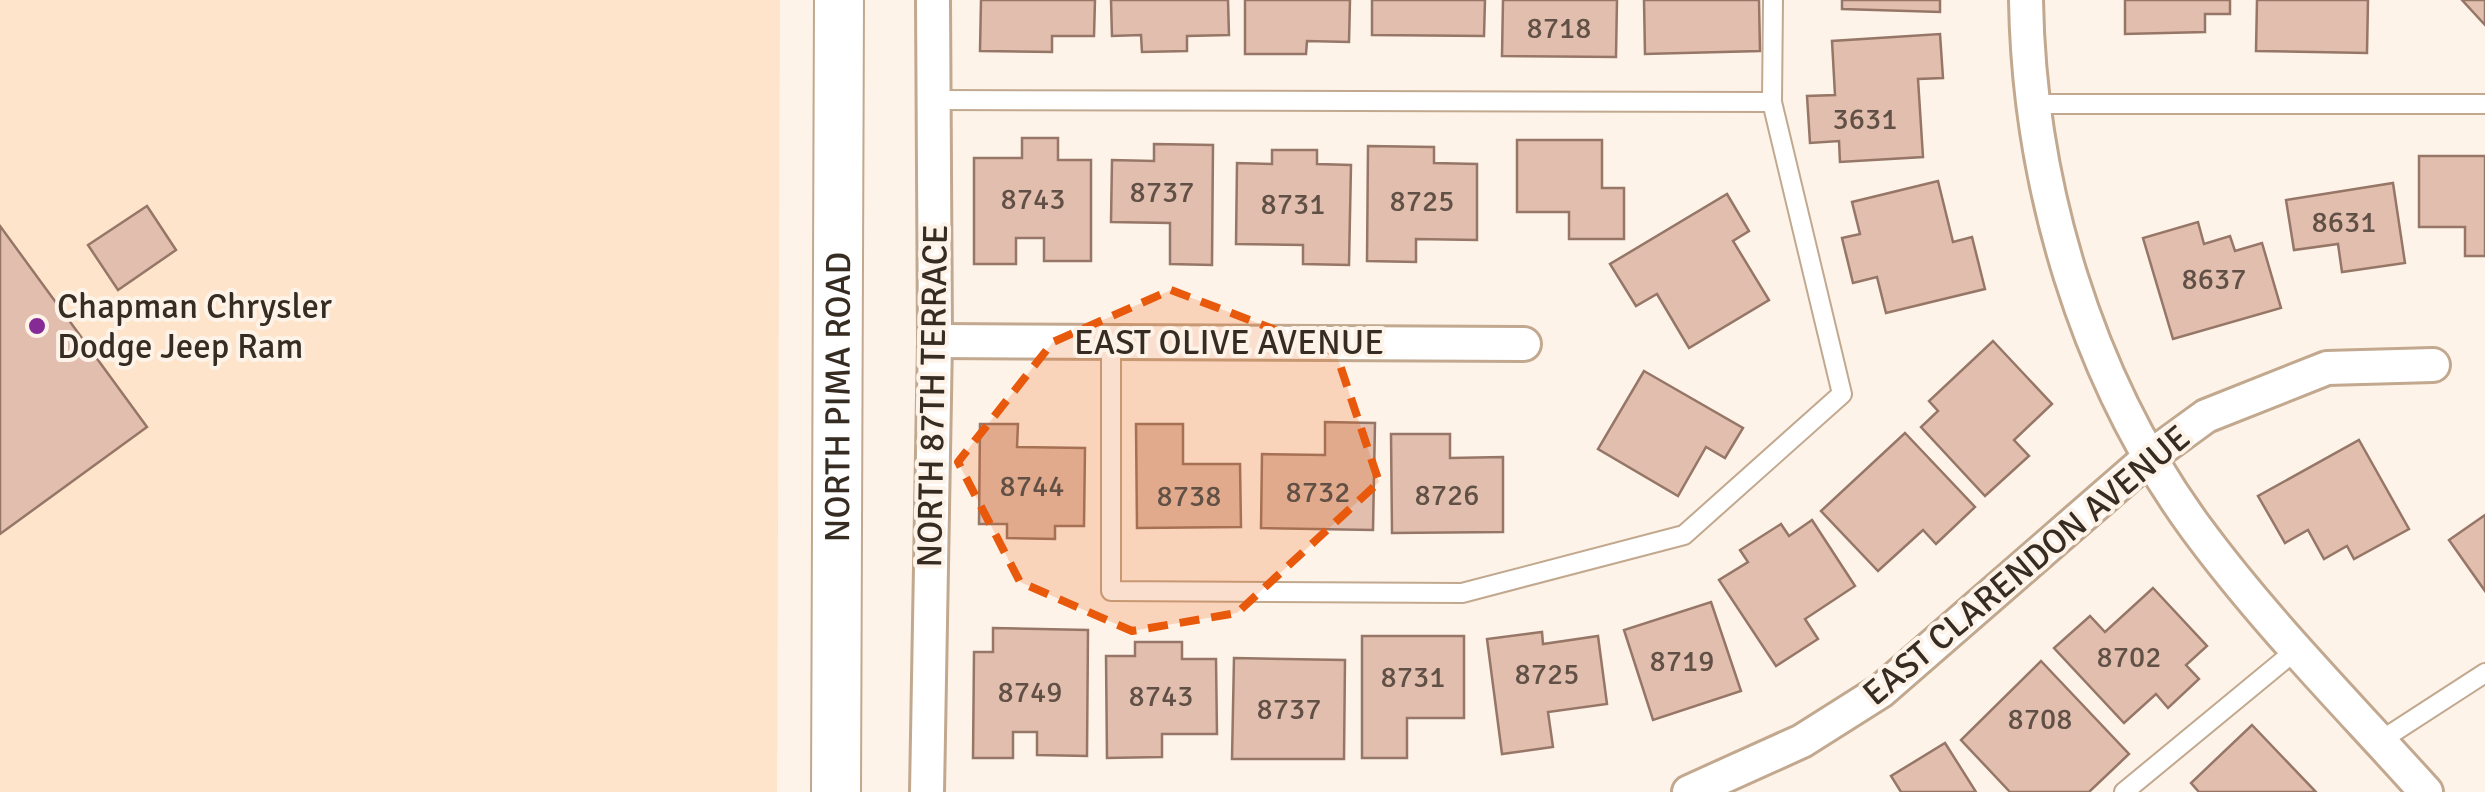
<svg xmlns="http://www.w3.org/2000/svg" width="2485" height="792" font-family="Signika,sans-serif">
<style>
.built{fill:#fee4ca}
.building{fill:#e1bead;stroke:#967667;stroke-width:2.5}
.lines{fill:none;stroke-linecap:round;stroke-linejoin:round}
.lane-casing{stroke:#c1a88e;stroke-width:22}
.street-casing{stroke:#c1a88e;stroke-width:38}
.secondary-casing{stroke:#c1a88e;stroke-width:52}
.lane{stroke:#fff;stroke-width:18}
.street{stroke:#fff;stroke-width:32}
.secondary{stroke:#fff;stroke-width:48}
.marked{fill:#e8590c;fill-opacity:0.2;stroke:#e8590c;stroke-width:8;stroke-dasharray:20 12;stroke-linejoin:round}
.poi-dot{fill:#862b96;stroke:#fef3e8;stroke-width:4}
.labels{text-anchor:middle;stroke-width:8;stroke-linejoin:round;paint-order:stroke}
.number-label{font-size:30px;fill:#615045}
.poi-label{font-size:35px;fill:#362c22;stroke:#fef3e8;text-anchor:start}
.street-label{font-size:35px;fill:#362c22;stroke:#fef3e8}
</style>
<rect width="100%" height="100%" fill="#fef3e8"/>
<polygon class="built" points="0,0 780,0 777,792 0,792"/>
<g class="building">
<polygon points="981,0 1095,0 1094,36 1052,36 1052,52 980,51"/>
<polygon points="1111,0 1228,0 1229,35 1187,36 1187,51 1142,52 1141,35 1112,36"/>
<polygon points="1245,0 1350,0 1349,42 1307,41 1306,54 1245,54"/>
<polygon points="1372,0 1485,0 1484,36 1372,35"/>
<polygon points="1503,0 1617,0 1616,57 1502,56"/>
<polygon points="1644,0 1759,0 1760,51 1645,54"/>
<polygon points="1842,0 1940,0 1940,12 1842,9"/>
<polygon points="2125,0 2230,0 2230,14 2205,14 2205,32 2125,34"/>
<polygon points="2257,0 2368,0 2367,53 2256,51"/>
<polygon points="2462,0 2485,0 2485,25"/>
<polygon points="1940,34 1943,78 1918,79 1923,157 1840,162 1839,141 1810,143 1807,96 1835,95 1832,41"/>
<polygon points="1022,138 1058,138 1058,160 1091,160 1091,261 1044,261 1044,238 1016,238 1016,264 974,264 974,158 1022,158"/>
<polygon points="1517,140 1602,140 1602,188 1624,188 1624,239 1569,239 1569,212 1517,212"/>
<polygon points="1154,144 1213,145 1212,265 1170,264 1170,223 1111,222 1112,160 1154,161"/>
<polygon points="1368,146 1434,147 1434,163 1477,164 1477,240 1416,239 1416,262 1367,261"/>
<polygon points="1272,150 1317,150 1317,164 1351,165 1349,265 1303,264 1303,245 1236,244 1237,163 1272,164"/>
<polygon points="2419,156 2485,156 2485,256 2465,256 2465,227 2419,227"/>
<polygon points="1938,181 1953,242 1972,237 1985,289 1886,313 1877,277 1853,283 1842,238 1860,234 1852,202"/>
<polygon points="2393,183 2405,263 2342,272 2338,244 2294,250 2286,200"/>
<polygon points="1727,194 1749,231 1733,241 1769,300 1689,348 1657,294 1636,306 1610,264"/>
<polygon points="147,206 176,250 118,290 88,245"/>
<polygon points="2198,222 2204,244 2230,236 2235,251 2262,243 2281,308 2173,339 2143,238"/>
<polygon points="0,226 147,427 0,534"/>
<polygon points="1993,341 2052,404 2014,440 2029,456 1985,496 1921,427 1938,411 1929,401"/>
<polygon points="1644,371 1743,428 1725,458 1706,447 1678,496 1598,449"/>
<polygon points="1325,422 1375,423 1373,530 1261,528 1262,454 1325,455"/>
<polygon points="980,424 1018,424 1017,447 1085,448 1084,526 1055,526 1055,539 1007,538 1007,524 979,524"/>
<polygon points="1136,424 1183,424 1183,464 1240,464 1241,527 1137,528"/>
<polygon points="1905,433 1975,507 1936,544 1923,530 1878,571 1821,511"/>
<polygon points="1391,434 1450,434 1450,458 1503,457 1503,532 1392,533"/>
<polygon points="2359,440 2409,529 2354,559 2347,546 2324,559 2308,530 2285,543 2258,496"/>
<polygon points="2485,515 2485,591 2449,540"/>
<polygon points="1812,520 1855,586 1805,619 1818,639 1776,666 1719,580 1748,562 1740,550 1781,524 1789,536"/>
<polygon points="2153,588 2207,646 2186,665 2199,679 2168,708 2156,694 2124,723 2054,648 2090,616 2105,632"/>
<polygon points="1711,602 1741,691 1653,720 1624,630"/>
<polygon points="993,628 1088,630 1087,756 1037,755 1037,732 1013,732 1013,758 973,758 974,652 993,652"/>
<polygon points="1542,632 1543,644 1598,636 1607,704 1548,712 1553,747 1502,754 1487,639"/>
<polygon points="1362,636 1464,636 1464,718 1407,718 1407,758 1362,758"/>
<polygon points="1135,642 1182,642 1182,659 1216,659 1217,734 1162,734 1162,757 1107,758 1106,656 1135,656"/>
<polygon points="1234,658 1345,660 1344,759 1232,759"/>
<polygon points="2041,661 2129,754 2089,792 2010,792 1961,740"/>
<polygon points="2252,725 2316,792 2199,792 2191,783"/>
<polygon points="1945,743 1976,792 1901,792 1891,776"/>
</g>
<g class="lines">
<defs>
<g id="lane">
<polyline points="934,100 1772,102"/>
<polyline points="2033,104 2485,104"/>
<polyline points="1111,342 1111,591 1462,593 1684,535 1842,394 1772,102 1773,0"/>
<polyline points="2380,741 2485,673"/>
<polyline points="2124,792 2295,651"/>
</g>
<g id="street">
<path d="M2026,0C2029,184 2086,378 2196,528C2266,623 2348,705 2426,792"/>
<polyline points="935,341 1524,344"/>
<polyline points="927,792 935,341 933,0"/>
<polyline points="1689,792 1802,741 1881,691 2151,456 2206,416 2327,368 2433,365"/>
</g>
<g id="secondary">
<path id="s1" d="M836,792L839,0"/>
</g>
</defs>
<use href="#lane" class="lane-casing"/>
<use href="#street" class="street-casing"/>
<use href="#secondary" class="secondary-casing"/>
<use href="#lane" class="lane"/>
<use href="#street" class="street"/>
<use href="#secondary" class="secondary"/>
</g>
<path class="marked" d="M1171,290L1336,353L1379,482L1237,613L1132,631L1020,582L958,462L1053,342Z"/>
<circle class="poi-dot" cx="37" cy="326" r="10"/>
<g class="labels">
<g class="number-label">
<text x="1559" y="38">8718</text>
<text x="1865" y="129">3631</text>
<text x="1162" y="202">8737</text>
<text x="1033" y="209">8743</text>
<text x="1422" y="211">8725</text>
<text x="1293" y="214">8731</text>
<text x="2344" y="232">8631</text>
<text x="2214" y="289">8637</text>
<text x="1032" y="496">8744</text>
<text x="1318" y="502">8732</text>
<text x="1447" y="505">8726</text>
<text x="1189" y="506">8738</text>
<text x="2129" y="667">8702</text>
<text x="1682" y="671">8719</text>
<text x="1547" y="684">8725</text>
<text x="1413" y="687">8731</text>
<text x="1030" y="702">8749</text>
<text x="1161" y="706">8743</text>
<text x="1289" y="719">8737</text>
<text x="2040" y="729">8708</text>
</g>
<g class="poi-label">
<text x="57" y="318">Chapman Chrysler<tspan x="57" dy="40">Dodge Jeep Ram</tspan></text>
</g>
<g class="street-label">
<text x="1229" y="354">EAST OLIVE AVENUE</text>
<text dy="12" stroke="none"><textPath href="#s1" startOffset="395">NORTH PIMA ROAD</textPath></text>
<text transform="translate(932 396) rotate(-89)" y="12">NORTH 87TH TERRACE</text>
<text transform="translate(2026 565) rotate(-40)" y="12">EAST CLARENDON AVENUE</text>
</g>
</g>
</svg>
